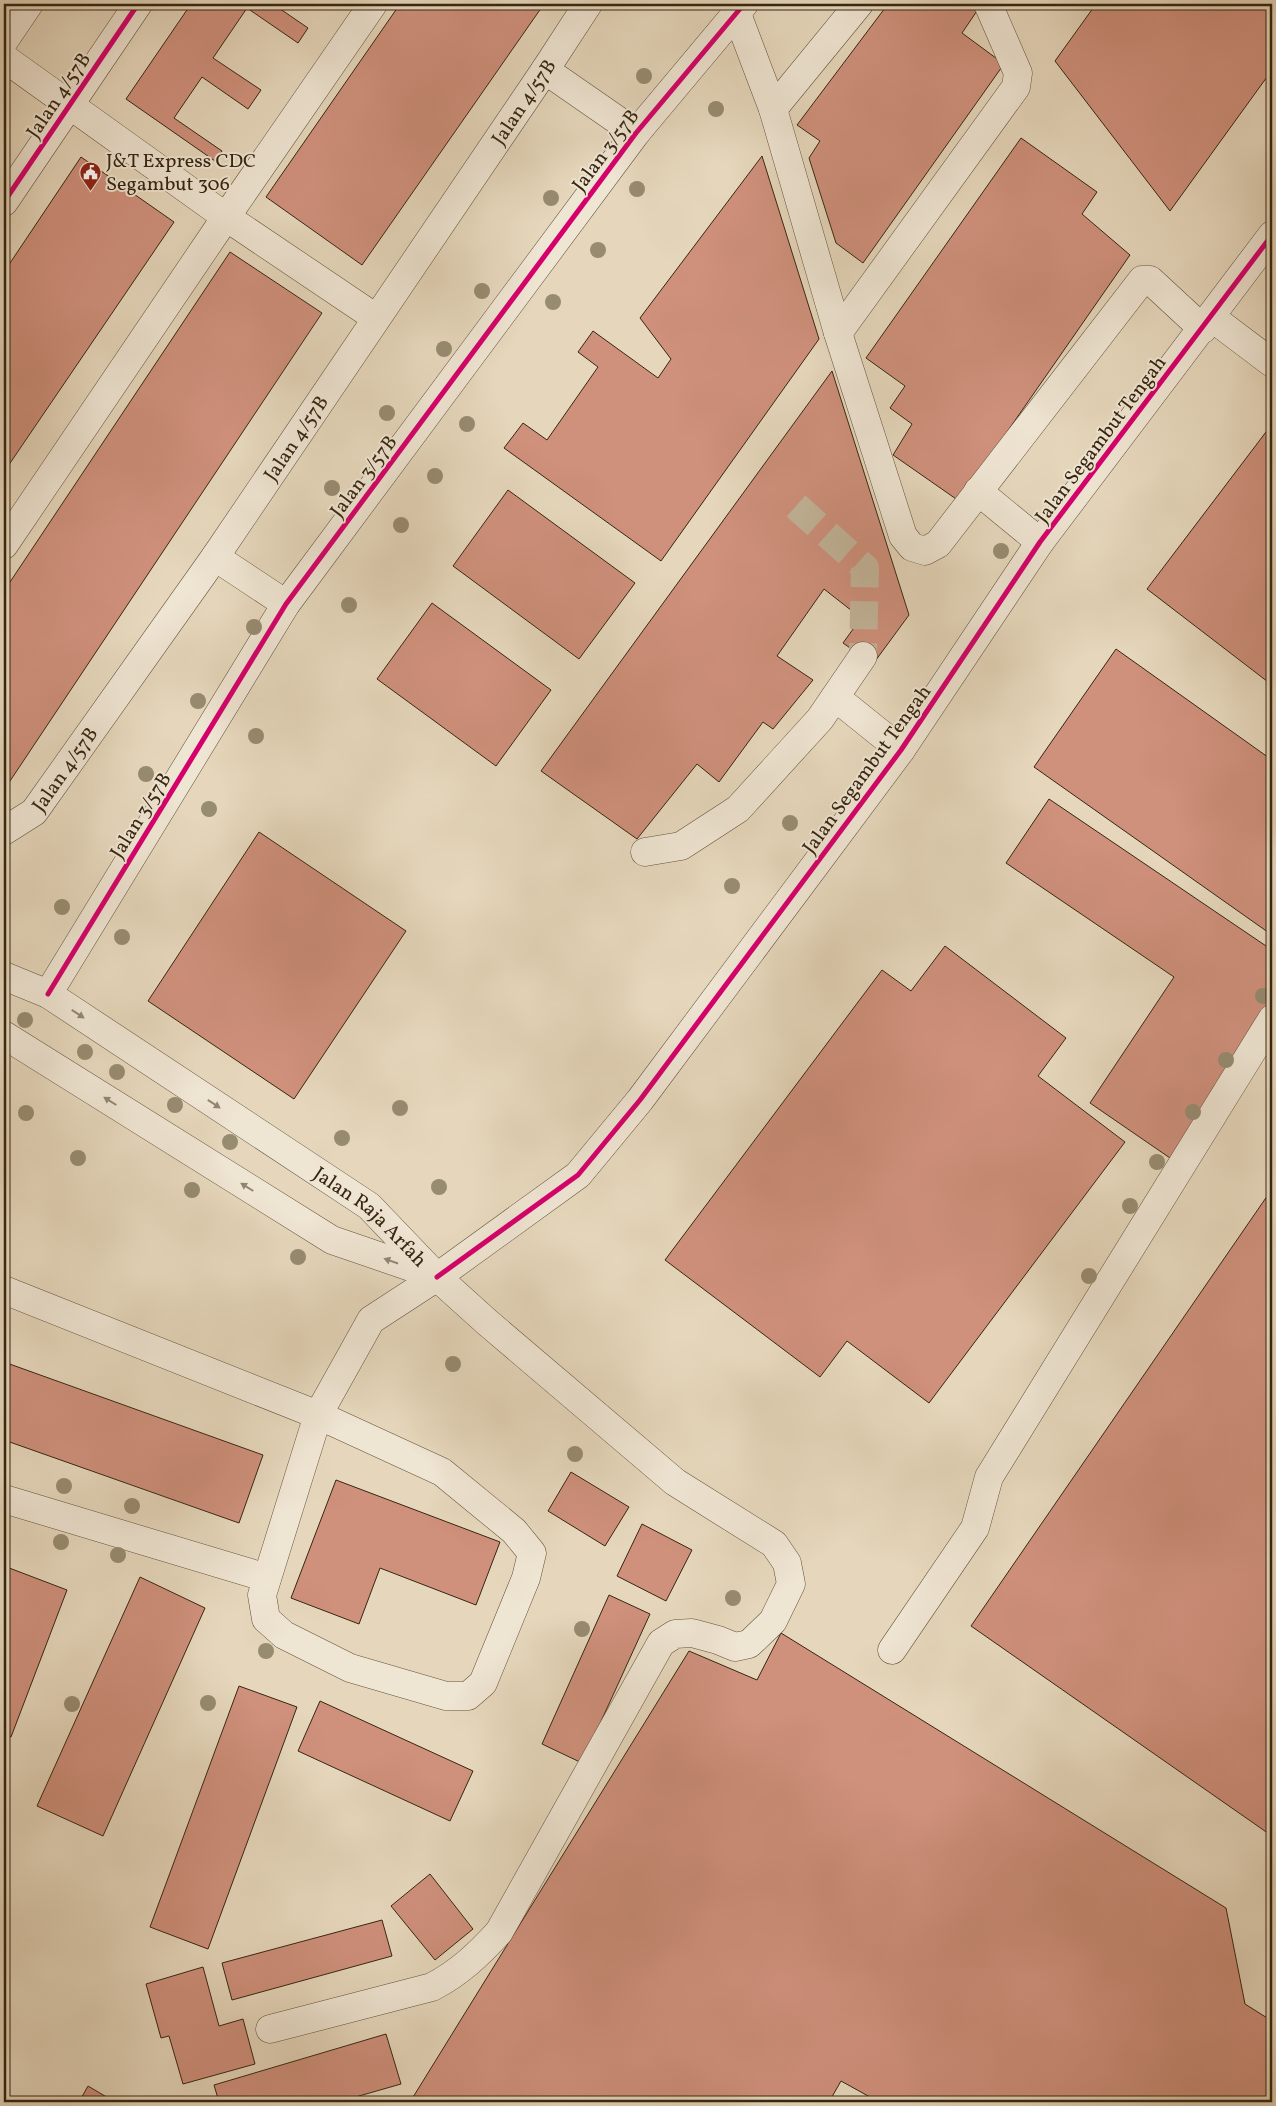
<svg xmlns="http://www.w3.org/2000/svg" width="1276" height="2106" font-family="Vollkorn,serif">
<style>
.building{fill:#cf907c;stroke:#362611}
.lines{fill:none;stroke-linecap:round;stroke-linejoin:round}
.minor-tunnel{stroke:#c3b49a;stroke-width:28;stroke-dasharray:28 14;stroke-linecap:butt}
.minor-casing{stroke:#62523c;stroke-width:29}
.minor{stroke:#efe5d3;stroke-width:28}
.cycleway-casing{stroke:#efe5d3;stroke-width:8}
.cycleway{stroke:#d6006c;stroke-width:5}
.tree{fill:#978b70}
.oneway{fill:#928672}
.labels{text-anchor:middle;stroke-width:4;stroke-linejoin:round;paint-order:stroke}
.street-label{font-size:20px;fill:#362611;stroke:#efe5d3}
.poi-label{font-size:20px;fill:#362611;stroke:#efe5d3;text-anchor:start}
</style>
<rect width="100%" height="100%" fill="#e6d7bc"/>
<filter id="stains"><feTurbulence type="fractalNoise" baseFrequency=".004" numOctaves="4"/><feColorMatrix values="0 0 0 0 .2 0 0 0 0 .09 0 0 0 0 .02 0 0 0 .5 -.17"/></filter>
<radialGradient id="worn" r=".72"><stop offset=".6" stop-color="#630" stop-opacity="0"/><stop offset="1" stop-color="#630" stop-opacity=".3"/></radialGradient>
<g class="building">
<polygon points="191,4 273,4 308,28 298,43 247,8 213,58 261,90 248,109 202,77 174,118 222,151 215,161 126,99"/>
<polygon points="400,4 544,4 362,265 266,197"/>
<polygon points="888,4 980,4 981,5 962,33 1004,64 863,263 836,243 809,158 820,141 797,125"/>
<polygon points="1096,4 1272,4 1272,70 1170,211 1055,61"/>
<polygon points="1021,138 1097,192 1082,214 1130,255 959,501 893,455 912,424 890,408 905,386 866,358"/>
<polygon points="762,156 819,339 661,561 504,448 523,423 547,440 598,367 578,352 593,331 658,378 671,359 640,318"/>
<polygon points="81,157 174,222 4,472 4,272"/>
<polygon points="230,252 322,313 6,787 4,786 4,591"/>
<polygon points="832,371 909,615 873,664 843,643 861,618 824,589 777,656 813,680 773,729 763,722 719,782 697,764 637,839 541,771"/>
<polygon points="1269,428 1272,431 1272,685 1147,589"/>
<polygon points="508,490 635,583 579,659 453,566"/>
<polygon points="432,603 551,690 496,766 377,679"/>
<polygon points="1116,649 1272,760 1272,935 1034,767"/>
<polygon points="1049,799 1272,950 1272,1005 1170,1158 1090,1103 1174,977 1006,863"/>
<polygon points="259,832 406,931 294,1099 148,1001"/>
<polygon points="945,946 1066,1038 1038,1076 1125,1142 929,1403 847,1341 820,1377 665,1260 882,970 911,991"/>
<polygon points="1272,1189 1272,1836 971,1626"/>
<polygon points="4,1362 263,1455 239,1523 4,1440"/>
<polygon points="571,1472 629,1507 605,1546 548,1511"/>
<polygon points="336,1480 500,1542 476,1605 380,1568 359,1624 291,1598"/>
<polygon points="642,1524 692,1550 666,1601 617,1576"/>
<polygon points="4,1566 67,1590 11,1737 4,1734"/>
<polygon points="140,1577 205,1608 103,1836 37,1806"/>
<polygon points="609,1595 650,1614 582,1763 542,1744"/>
<polygon points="781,1633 1226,1908 1245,2004 1272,2021 1272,2102 879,2102 841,2081 829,2102 410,2102 689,1651 757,1680"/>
<polygon points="239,1686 297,1707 208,1949 150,1927"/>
<polygon points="320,1701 473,1771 450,1821 298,1751"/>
<polygon points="430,1874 473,1929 435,1960 391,1906"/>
<polygon points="382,1920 392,1956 232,2000 222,1963"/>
<polygon points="203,1967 219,2026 243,2019 255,2064 183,2084 169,2036 161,2038 146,1984"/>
<polygon points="386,2034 401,2084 338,2102 219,2102 214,2085"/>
<polygon points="88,2086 115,2102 79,2102"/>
</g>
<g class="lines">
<polyline class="minor-tunnel" points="796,506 865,568 863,656"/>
<defs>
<g id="minor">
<polyline points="737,14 773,109 838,333 903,536 912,547 925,551 938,544 1142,280 1150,280 1203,329"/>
<polyline points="4,41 29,4"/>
<polyline points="4,58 226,217 376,318"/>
<polyline points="545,70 636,133"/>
<polyline points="773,109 859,4"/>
<polyline points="4,202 138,4"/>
<polyline points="1211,317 1272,363"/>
<polyline points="838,333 1016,87 1018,73 988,4"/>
<polyline points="978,491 1040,542"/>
<polyline points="4,545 226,217 373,4"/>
<polyline points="215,557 286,604"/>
<polyline points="835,697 901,750"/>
<path id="s1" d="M4,831L34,812L215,557L545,70L588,4"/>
<polyline points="645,852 681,846 738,809 820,719 863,656"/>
<path id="s2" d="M4,976L48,994L369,1206L437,1277L488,1323L675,1482L774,1544L787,1563L791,1584L773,1621L749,1644L735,1647L718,1640L692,1633L675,1634L661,1643L499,1932C479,1954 459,1973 432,1987L270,2029"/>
<polyline points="48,994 286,604 636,133 744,4"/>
<polyline points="4,1035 332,1240 431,1274"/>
<polyline points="4,1290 318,1415 371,1320 437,1277 578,1175 640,1100 901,750 1040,542 1272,235"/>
<polygon points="318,1415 442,1472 514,1531 532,1553 526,1578 483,1683 468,1696 446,1696 350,1668 284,1635 266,1619 262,1595"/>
<polyline points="4,1499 267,1578"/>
<polyline points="892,1650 975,1528 989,1477 1272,1019"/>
</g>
</defs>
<use href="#minor" class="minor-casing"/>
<use href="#minor" class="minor"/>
<defs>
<g id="cycleway">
<polyline points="4,202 138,4"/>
<polyline points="48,994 286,604 636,133 744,4"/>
<polyline points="437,1277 578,1175 640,1100 901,750 1040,542 1272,235"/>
</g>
</defs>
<use href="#cycleway" class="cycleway-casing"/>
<use href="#cycleway" class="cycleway"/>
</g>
<g class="tree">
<circle cx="644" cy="76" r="8"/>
<circle cx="716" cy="109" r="8"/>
<circle cx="637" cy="189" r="8"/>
<circle cx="551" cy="198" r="8"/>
<circle cx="598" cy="250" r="8"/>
<circle cx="482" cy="291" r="8"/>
<circle cx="553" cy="302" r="8"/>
<circle cx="444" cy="349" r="8"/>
<circle cx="387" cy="413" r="8"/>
<circle cx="467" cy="424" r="8"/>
<circle cx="435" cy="476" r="8"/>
<circle cx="332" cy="488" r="8"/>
<circle cx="401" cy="525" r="8"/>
<circle cx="1001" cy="551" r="8"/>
<circle cx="349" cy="605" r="8"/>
<circle cx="254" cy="627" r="8"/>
<circle cx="198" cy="701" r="8"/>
<circle cx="256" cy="736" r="8"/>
<circle cx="146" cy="774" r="8"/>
<circle cx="209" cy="809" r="8"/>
<circle cx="790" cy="823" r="8"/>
<circle cx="732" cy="886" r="8"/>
<circle cx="62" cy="907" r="8"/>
<circle cx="122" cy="937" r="8"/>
<circle cx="1263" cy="996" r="8"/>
<circle cx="25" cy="1020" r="8"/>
<circle cx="85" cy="1052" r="8"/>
<circle cx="1226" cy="1060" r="8"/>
<circle cx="117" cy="1072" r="8"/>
<circle cx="175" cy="1105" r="8"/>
<circle cx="400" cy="1108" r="8"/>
<circle cx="1193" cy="1112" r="8"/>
<circle cx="26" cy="1113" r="8"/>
<circle cx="342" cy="1138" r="8"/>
<circle cx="230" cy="1142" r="8"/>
<circle cx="78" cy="1158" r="8"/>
<circle cx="1157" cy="1162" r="8"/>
<circle cx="439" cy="1187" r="8"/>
<circle cx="192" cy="1190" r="8"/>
<circle cx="1130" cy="1206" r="8"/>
<circle cx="298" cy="1257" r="8"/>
<circle cx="1089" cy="1276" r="8"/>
<circle cx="453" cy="1364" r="8"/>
<circle cx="575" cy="1454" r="8"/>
<circle cx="64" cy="1486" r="8"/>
<circle cx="132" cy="1506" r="8"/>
<circle cx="61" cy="1542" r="8"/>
<circle cx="118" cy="1555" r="8"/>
<circle cx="733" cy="1598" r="8"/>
<circle cx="582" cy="1629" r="8"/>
<circle cx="266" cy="1651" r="8"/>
<circle cx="208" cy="1703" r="8"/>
<circle cx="72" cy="1704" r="8"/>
</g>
<defs><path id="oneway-solid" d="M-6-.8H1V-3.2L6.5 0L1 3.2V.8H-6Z" transform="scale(1.25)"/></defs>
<g class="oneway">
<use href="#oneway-solid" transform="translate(78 1014) rotate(33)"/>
<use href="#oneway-solid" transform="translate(110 1101) rotate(-148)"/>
<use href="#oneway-solid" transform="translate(214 1104) rotate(33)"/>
<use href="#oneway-solid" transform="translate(247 1187) rotate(-148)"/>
<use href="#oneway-solid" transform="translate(391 1261) rotate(-161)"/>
</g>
<defs>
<symbol id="civic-pin" viewBox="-11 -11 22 30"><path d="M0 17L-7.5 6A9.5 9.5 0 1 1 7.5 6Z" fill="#8f2418" stroke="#efe5d3"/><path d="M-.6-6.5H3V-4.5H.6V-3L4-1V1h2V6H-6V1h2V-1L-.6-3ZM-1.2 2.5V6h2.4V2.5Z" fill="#fff"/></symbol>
</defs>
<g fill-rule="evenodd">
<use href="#civic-pin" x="78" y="160" width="25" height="34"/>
</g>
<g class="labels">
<g class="street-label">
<text transform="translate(58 95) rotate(-56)" y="7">Jalan 4/57B</text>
<text dy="7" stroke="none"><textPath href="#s1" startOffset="898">Jalan 4/57B</textPath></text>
<text transform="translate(605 150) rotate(-53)" y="7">Jalan 3/57B</text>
<text dy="7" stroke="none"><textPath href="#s1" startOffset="492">Jalan 4/57B</textPath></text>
<text transform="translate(1100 439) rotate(-53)" y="7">Jalan Segambut Tengah</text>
<text transform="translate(363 476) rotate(-53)" y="7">Jalan 3/57B</text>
<text dy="7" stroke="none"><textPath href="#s1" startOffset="88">Jalan 4/57B</textPath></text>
<text transform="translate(866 769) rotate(-54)" y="7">Jalan Segambut Tengah</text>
<text transform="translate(140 815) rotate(-58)" y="7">Jalan 3/57B</text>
<text dy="7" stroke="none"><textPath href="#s2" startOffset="440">Jalan Raja Arfah</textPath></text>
</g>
<g class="poi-label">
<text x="106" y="167">J&amp;T Express CDC<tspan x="106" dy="23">Segambut 306</tspan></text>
</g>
</g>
<rect width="1276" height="2106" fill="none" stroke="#e6d7bc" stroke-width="20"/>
<rect x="5" y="5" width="1266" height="2096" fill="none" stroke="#362611" stroke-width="2.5"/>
<rect x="10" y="10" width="1256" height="2086" fill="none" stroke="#362611"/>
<rect width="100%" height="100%" filter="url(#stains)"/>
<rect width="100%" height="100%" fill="url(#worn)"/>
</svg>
